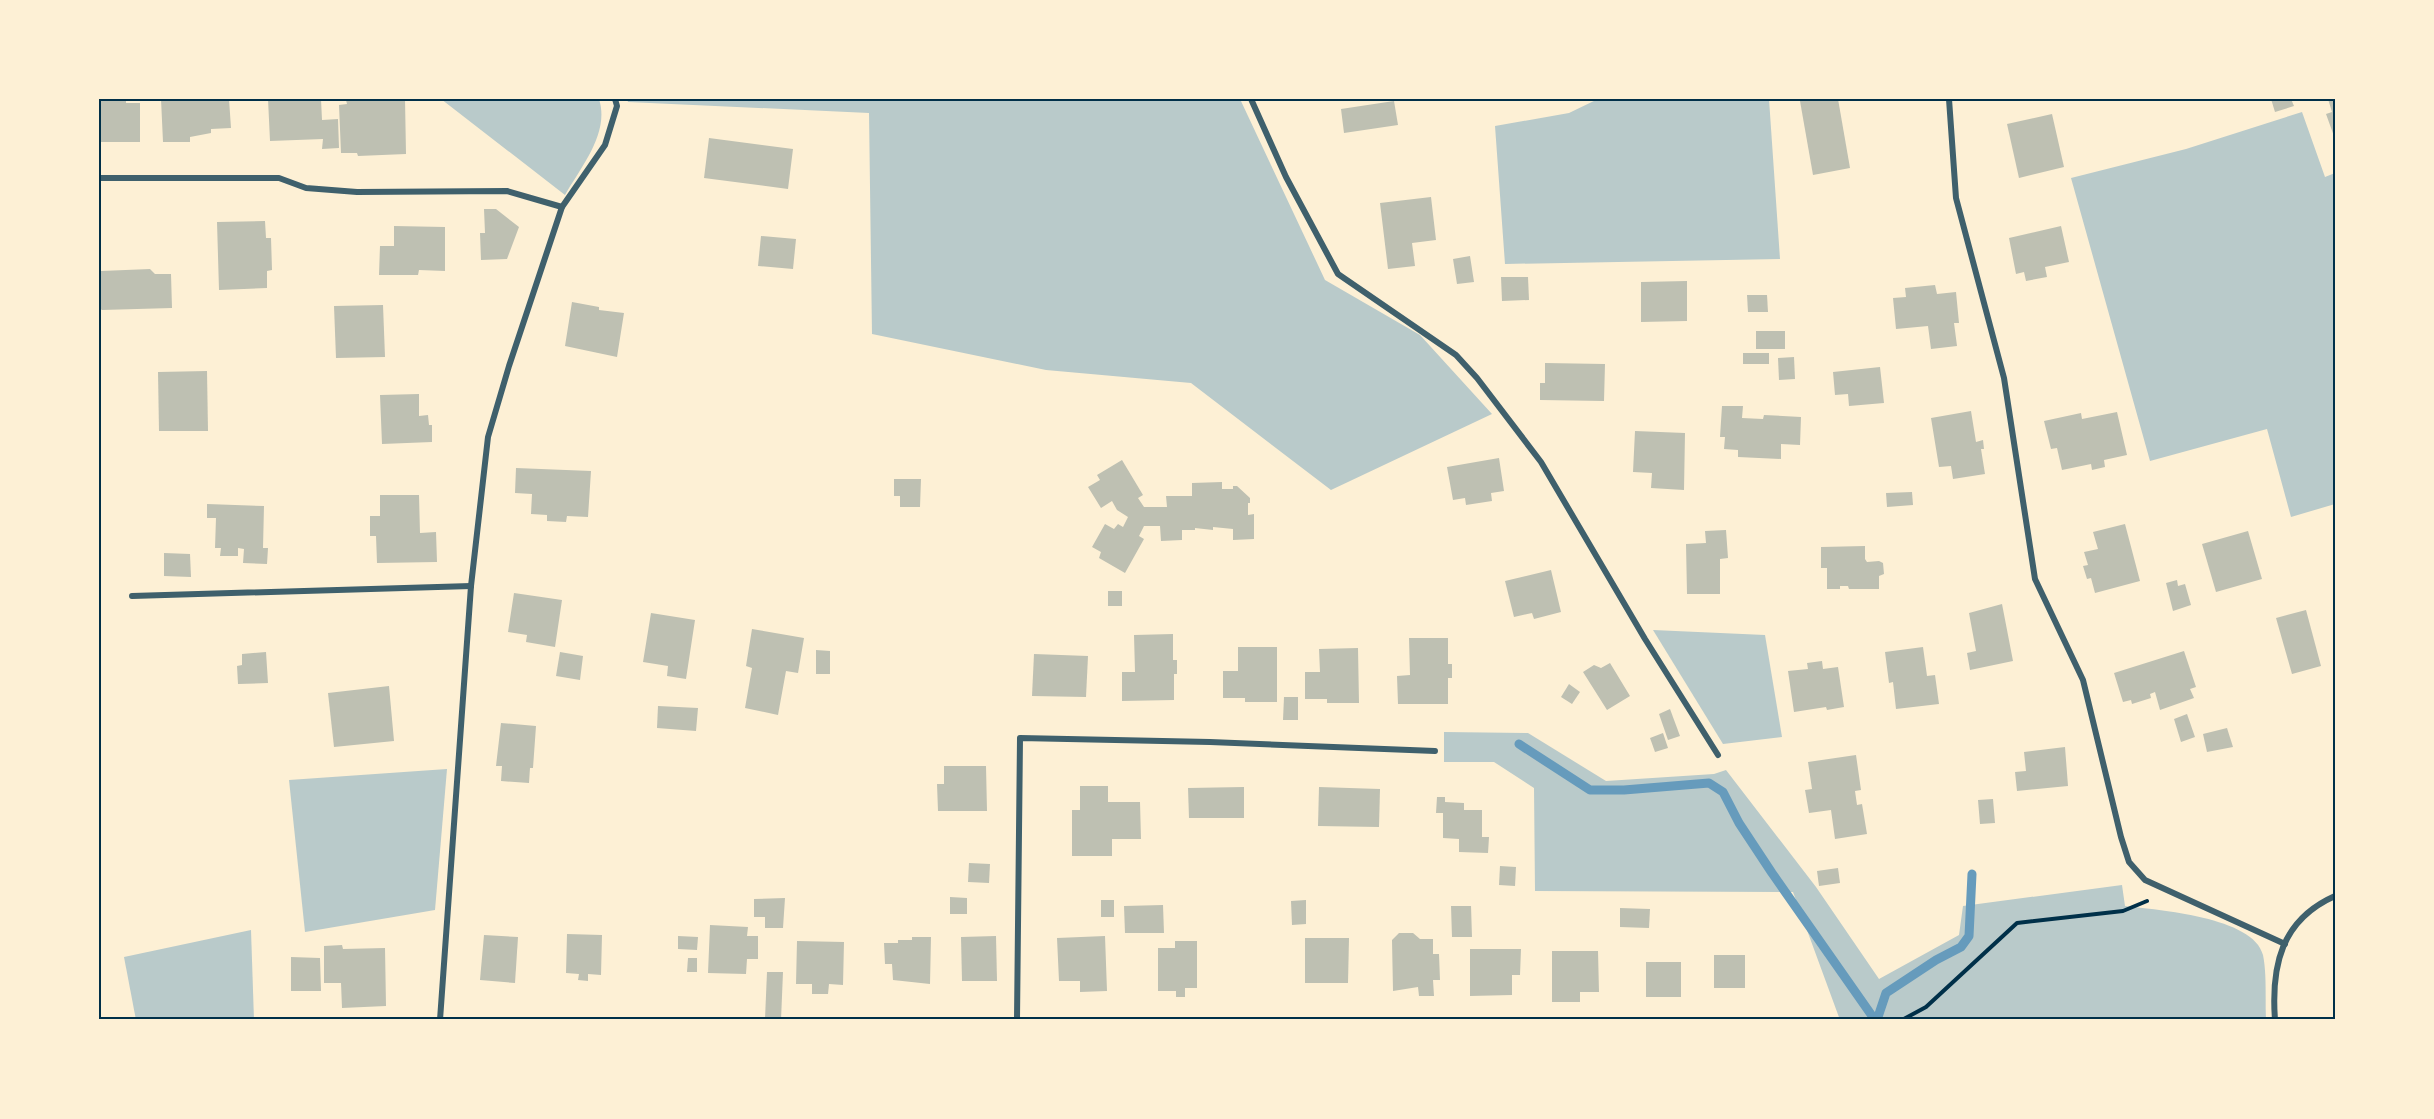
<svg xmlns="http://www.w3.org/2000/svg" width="2434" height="1119" font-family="'Titillium Web',sans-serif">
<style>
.green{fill:#b9caca}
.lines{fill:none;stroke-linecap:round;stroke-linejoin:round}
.stream{stroke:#669bbc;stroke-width:9}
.building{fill:#bec0b2}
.path{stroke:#003049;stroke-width:4}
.minor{stroke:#3f606c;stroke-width:6}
.neatline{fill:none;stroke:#003049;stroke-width:2}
</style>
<rect width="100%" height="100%" fill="#fdf0d5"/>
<g class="green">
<path d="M441,99H599C610,133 581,167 565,195Z"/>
<polygon points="627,99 1240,99 1325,280 1420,335 1492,414 1331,490 1191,383 1046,370 872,334 869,113 628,102"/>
<polygon points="1598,99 1769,99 1780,259 1505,264 1495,126 1569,113"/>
<polygon points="2302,112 2325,177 2335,173 2335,504 2291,517 2267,429 2150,461 2071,178 2186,149"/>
<polygon points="1653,630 1765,635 1782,737 1723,744"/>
<path d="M1444,732L1528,733L1606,781L1714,774L1726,770L1816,887L1879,979L1959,935L1963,906L2122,885L2125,906C2158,910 2254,917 2263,955C2267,975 2265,999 2266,1020H1840L1793,892L1535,891L1534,788L1494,762H1444Z"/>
<polygon points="447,769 435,910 305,932 289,780"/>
<polygon points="251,930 254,1020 136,1020 124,957"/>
</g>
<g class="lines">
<g class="stream">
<polyline points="1519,744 1590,790 1624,790 1709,783 1723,792 1739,823 1772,873 1875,1020"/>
<polyline points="1877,1020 1886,993 1936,960 1961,947 1969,936 1972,874"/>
</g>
</g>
<g class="building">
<polygon points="99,99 126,99 126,103 140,103 140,142 99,142"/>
<polygon points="161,99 229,99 231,128 211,129 211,133 190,137 190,142 163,142"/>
<polygon points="268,99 321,99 322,120 338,119 339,148 322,149 323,139 270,141"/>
<polygon points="405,99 406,154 358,156 357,153 341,153 339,105 347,104 346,100"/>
<polygon points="1812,99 1838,99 1850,168 1813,175 1800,101"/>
<polygon points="2271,99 2291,99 2294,106 2275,112"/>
<polygon points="2328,99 2335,99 2335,139 2326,114 2332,112"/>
<polygon points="1394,101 1398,125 1344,133 1341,109"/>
<polygon points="2052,114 2064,167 2019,178 2007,124"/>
<polygon points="709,138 793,149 788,189 704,178"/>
<polygon points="1431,197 1436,240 1412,243 1415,266 1388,269 1380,203"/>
<polygon points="484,209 496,209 519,227 507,259 481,260 480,233 485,233"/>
<polygon points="265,221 266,238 271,238 272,270 267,271 267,288 219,290 217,222"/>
<polygon points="394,226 445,227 445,271 419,270 418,275 379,275 380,246 394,246"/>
<polygon points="2061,226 2069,262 2045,267 2047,277 2026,281 2024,272 2016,274 2009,238"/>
<polygon points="761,236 796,239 793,269 758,266"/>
<polygon points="1470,256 1474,282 1457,284 1453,259"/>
<polygon points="150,269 155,274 171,274 172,308 102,310 99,308 99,273 101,271"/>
<polygon points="1501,277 1528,277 1529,300 1502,301"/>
<polygon points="1687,281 1687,321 1641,322 1641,282"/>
<polygon points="1935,285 1937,294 1956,292 1959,323 1954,323 1957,346 1931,349 1928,326 1896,329 1893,298 1906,297 1905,288"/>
<polygon points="1747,295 1767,295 1768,312 1748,312"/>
<polygon points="572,302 599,307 599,310 624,313 617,357 565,346"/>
<polygon points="383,305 385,357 336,358 334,306"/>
<rect x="1756" y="331" width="29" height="18"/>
<rect x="1743" y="353" width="26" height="11"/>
<polygon points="1794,357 1795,379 1779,380 1778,358"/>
<polygon points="1545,363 1605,364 1604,401 1540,400 1540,383 1545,383"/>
<polygon points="1880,367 1884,403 1849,406 1848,394 1835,395 1833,372"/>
<polygon points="207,371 208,431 159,431 158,372"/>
<polygon points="419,394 419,416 428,415 429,425 432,425 432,442 382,444 380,395"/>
<polygon points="1722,406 1743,406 1742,418 1763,419 1764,415 1801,417 1800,445 1781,444 1781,459 1738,457 1738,450 1724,449 1725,437 1720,437"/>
<polygon points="1971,411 1976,442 1983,440 1984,449 1981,449 1985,474 1953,479 1951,466 1939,467 1931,418"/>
<polygon points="2117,412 2127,455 2104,460 2105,467 2092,470 2091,464 2062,470 2057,448 2051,449 2044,421 2081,413 2082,419"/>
<polygon points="1635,431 1685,433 1684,490 1651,488 1652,473 1633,472"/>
<polygon points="1499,458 1504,491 1491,493 1492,501 1466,505 1465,498 1453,500 1447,467"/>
<polygon points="1122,460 1143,495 1138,498 1144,507 1167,507 1166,496 1192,496 1192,483 1222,482 1222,489 1233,489 1233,486 1237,486 1250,498 1250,503 1248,503 1248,515 1254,514 1254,539 1233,540 1233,529 1213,527 1213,530 1195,528 1195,530 1182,530 1182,540 1161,541 1160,526 1144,526 1139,536 1144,539 1125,573 1099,558 1101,552 1092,547 1105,524 1114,529 1118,524 1123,527 1128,517 1117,510 1112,501 1101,508 1088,487 1100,480 1097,475"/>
<polygon points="516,468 591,471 588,517 567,516 566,522 547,521 547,515 531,514 532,494 515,493"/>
<polygon points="894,479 921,479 920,507 900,507 900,496 894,496"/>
<polygon points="1912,492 1913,505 1887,507 1886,493"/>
<polygon points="380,495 419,495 420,533 436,532 437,562 377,563 376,536 370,536 370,516 380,516"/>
<polygon points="207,504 264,506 263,548 268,548 267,564 243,563 244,549 238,548 238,556 220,556 221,548 215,548 216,518 207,518"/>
<polygon points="2125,524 2140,581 2095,593 2091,578 2087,579 2083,566 2088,565 2084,552 2098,549 2093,532"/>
<polygon points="1726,530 1728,558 1720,559 1720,594 1687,594 1686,544 1706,543 1705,531"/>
<polygon points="2248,531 2262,579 2216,592 2202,544"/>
<polygon points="1865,546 1865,559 1867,562 1879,561 1883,563 1884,574 1879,576 1879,589 1849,589 1848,586 1840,586 1840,589 1827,589 1827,568 1821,568 1821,547"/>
<polygon points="164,553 190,554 191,577 164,576"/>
<polygon points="1551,570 1561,612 1534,619 1532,613 1514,617 1505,581"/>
<polygon points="2177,580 2178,586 2185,584 2191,605 2173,611 2166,583"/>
<rect x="1108" y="591" width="14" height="15"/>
<polygon points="514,593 562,600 555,647 526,642 527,635 508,632"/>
<polygon points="2002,604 2013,661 1970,670 1967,653 1976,651 1969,613"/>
<polygon points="2306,610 2321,666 2292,674 2276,618"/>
<polygon points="651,613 695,620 686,679 667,676 668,666 643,662"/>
<polygon points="752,629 804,638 798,673 786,671 778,715 745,708 752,668 746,666"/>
<polygon points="1173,634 1173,660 1177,660 1177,674 1174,674 1174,700 1122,701 1122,672 1135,672 1134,635"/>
<polygon points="1409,638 1448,638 1448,664 1452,664 1452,678 1448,678 1448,704 1398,704 1397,676 1410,675"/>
<polygon points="1238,647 1277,647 1277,702 1245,702 1245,698 1223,698 1223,671 1238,671"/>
<polygon points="1923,647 1927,676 1935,675 1939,704 1896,709 1893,682 1889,683 1885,652"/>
<polygon points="1358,648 1359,703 1327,703 1327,699 1305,699 1305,672 1320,672 1319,649"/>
<polygon points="816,650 830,651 830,674 816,674"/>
<polygon points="2184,651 2196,687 2190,689 2194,698 2160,710 2155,692 2150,694 2151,698 2132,704 2131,700 2123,702 2114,673"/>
<polygon points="266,652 268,683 238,684 237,666 242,665 242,654"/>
<polygon points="560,652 583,656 580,680 556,676"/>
<polygon points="1034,654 1088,656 1086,697 1032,696"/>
<polygon points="1822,661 1823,669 1838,667 1844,707 1827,710 1826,707 1794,712 1788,671 1808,669 1807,663"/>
<polygon points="1610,663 1630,696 1607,710 1583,672 1594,665 1601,668"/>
<polygon points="1569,684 1580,692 1572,704 1561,697"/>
<polygon points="389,686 394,741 334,747 328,693"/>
<polygon points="1284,697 1298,697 1298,720 1283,720"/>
<polygon points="658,706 698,708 696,731 657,728"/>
<polygon points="1670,709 1680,736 1668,740 1659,714"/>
<polygon points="2187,714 2195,737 2181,742 2174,719"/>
<polygon points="501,723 536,726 533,768 530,768 529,783 501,781 502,766 496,766"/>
<polygon points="2227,728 2233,747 2207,752 2203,734"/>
<polygon points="1663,733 1668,748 1655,752 1650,738"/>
<polygon points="2065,747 2068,786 2017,791 2015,772 2026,771 2024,752"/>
<polygon points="1856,755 1861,790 1855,791 1857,805 1862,804 1867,834 1835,839 1831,810 1809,813 1805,790 1812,789 1808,762"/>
<polygon points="944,766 986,766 987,811 938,811 937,784 944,784"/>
<polygon points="1080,786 1108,786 1108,802 1140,802 1141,839 1112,839 1112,856 1072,856 1072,810 1080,810"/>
<polygon points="1244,787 1244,818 1189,818 1188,788"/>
<polygon points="1319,787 1380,789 1379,827 1318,826"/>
<polygon points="1437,797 1445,797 1445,802 1464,803 1464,810 1482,810 1482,837 1489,837 1488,853 1459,852 1459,839 1443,838 1443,813 1436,813"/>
<polygon points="1993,799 1995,823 1980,824 1978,800"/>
<polygon points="969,863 990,864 989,883 968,882"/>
<polygon points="1500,866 1516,867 1515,886 1499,885"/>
<polygon points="1838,868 1840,883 1819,886 1817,871"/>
<polygon points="950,897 967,898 967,914 950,914"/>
<polygon points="785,898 783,928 765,928 765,917 754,917 754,899"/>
<rect x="1101" y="900" width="13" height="17"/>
<polygon points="1306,900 1306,924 1292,925 1291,901"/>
<polygon points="1163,905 1164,933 1125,933 1124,906"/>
<polygon points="1451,906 1471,906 1472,937 1452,937"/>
<polygon points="1620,908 1650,909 1649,928 1620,927"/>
<polygon points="710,925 748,927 747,936 758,936 758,959 747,959 746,974 708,973"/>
<polygon points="1399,933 1413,933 1420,939 1433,939 1433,954 1439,954 1440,980 1433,980 1434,996 1419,996 1418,987 1393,991 1392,940"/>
<polygon points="567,934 602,935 601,975 588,974 588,981 578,980 579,974 566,973"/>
<polygon points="484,935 518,937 515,983 480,980"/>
<polygon points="678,936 698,937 697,950 678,949"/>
<polygon points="996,936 997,981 962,981 961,937"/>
<polygon points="1105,936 1107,991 1080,992 1080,981 1059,981 1057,938"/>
<polygon points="912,937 931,937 930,984 893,980 892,964 885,964 884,943 898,943 898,940 912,940"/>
<polygon points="1305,938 1349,938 1348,983 1305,983"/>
<polygon points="797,941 844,942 843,985 829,984 828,994 812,994 812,984 796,984"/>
<polygon points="1175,941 1197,941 1197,988 1185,988 1185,997 1176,997 1176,991 1158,991 1158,948 1175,948"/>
<polygon points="342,945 343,949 385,948 386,1006 342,1008 341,983 324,983 324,946"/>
<polygon points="1470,949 1521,949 1520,975 1512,975 1512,995 1470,996"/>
<polygon points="1552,951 1598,951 1599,992 1580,992 1580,1002 1552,1002"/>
<rect x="1714" y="955" width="31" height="33"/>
<polygon points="291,957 320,958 321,991 291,991"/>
<polygon points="688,958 697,958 697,972 687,972"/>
<rect x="1646" y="962" width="35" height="35"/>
<polygon points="767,972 783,972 781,1020 765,1019"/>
</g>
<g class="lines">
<polyline class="path" points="1902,1020 1926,1007 2017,923 2123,911 2147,901"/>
<g class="minor">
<polyline points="1251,99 1286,177 1338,274 1456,355 1477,378 1541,462 1645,639 1718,755"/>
<polyline points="1949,99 1956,198 2004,378 2035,579 2083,680 2121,837 2129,862 2145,880 2285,944"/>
<polyline points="99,178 279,178 306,188 357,192 507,191 562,207"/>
<polyline points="132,596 471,586"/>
<polyline points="440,1020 471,586 488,437 509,366 562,207 605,145 617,106 615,99"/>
<polyline points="1017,1020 1020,738 1210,742 1435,751"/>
<path d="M2275,1020C2271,966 2281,920 2335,896"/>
</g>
</g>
<rect width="2434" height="1119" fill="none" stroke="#fdf0d5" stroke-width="201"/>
<rect x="100" y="100" width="2234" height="918" class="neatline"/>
</svg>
